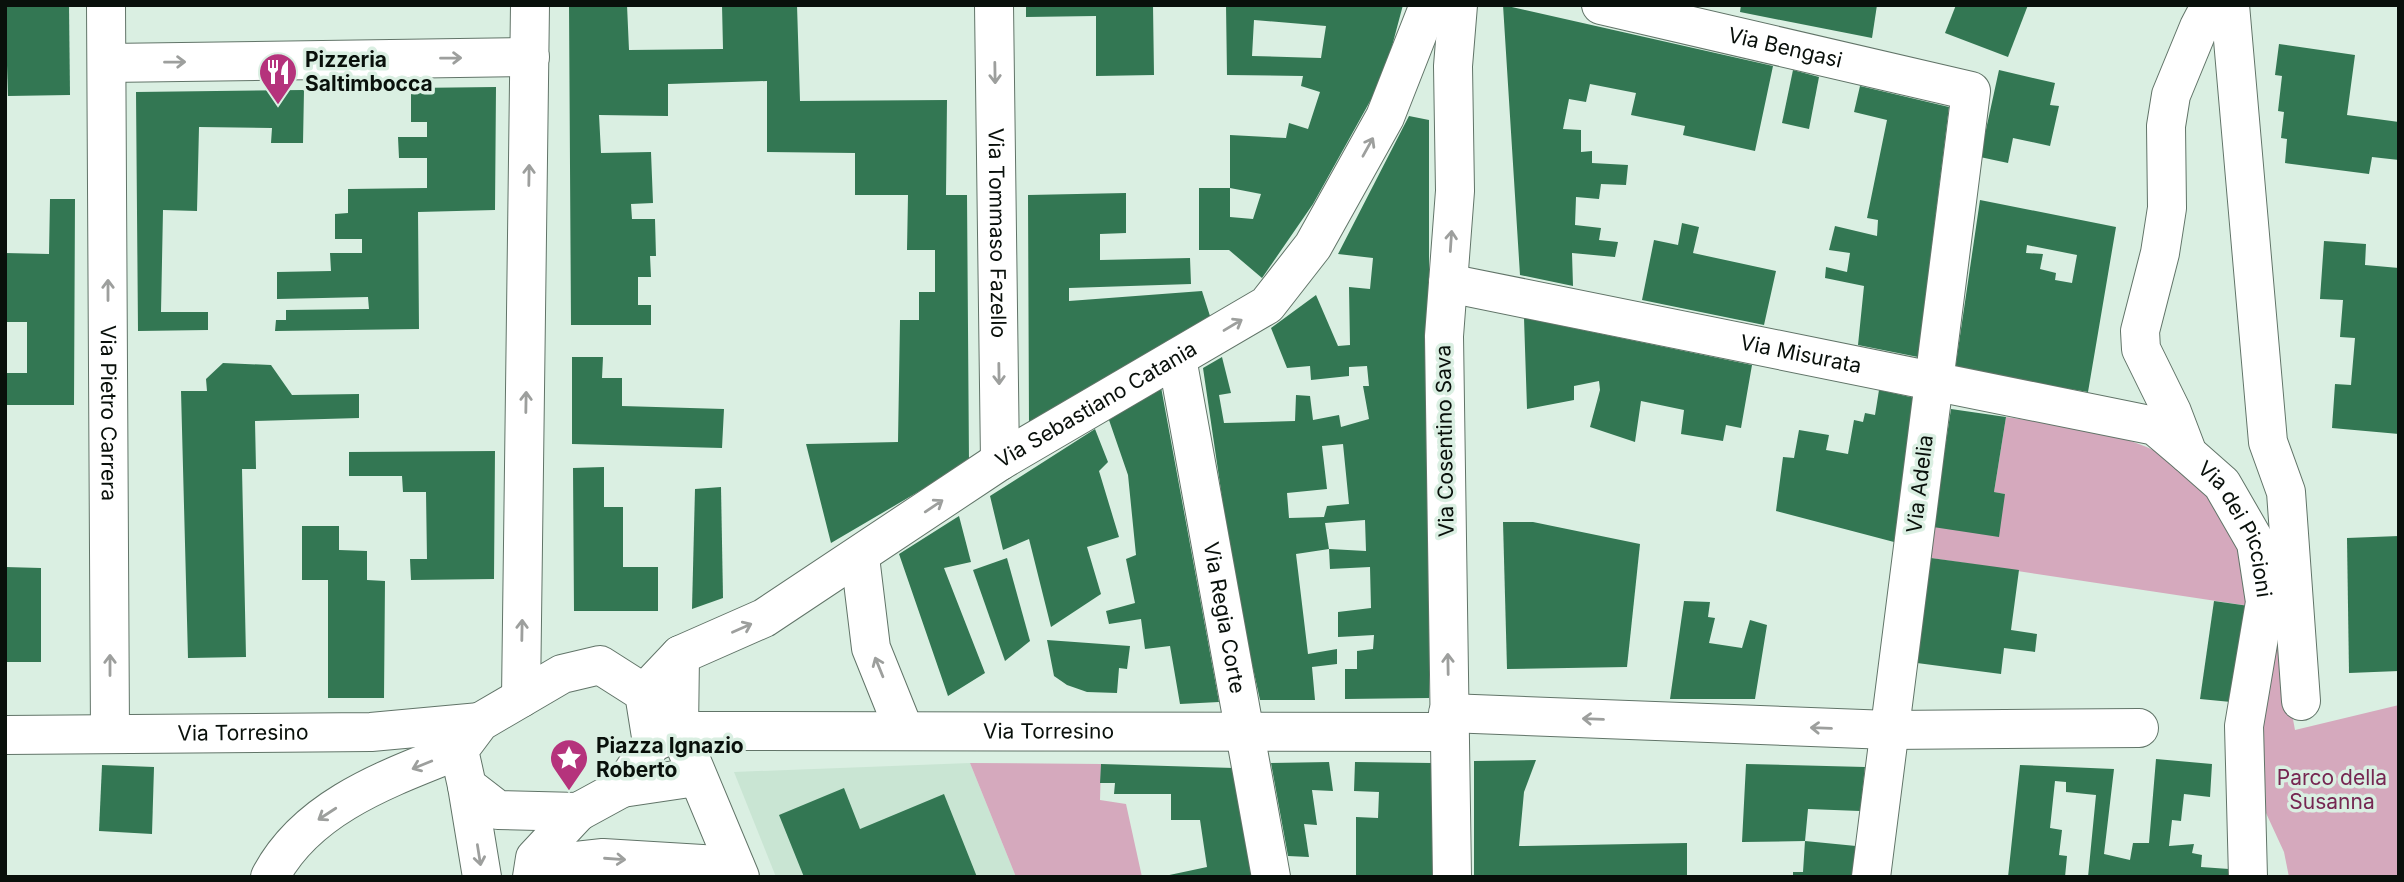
<svg xmlns="http://www.w3.org/2000/svg" width="2404" height="882" font-family="Inter,sans-serif">
<style>
.built{fill:#c9e5d3}
.green{fill:#d5a9bd}
.building{fill:#337753;fill-rule:evenodd}
.lines{fill:none;stroke-linecap:round;stroke-linejoin:round}
.minor-casing{stroke:#617468;stroke-width:40}
.major-casing{stroke:#617468;stroke-width:40}
.minor{stroke:#fff;stroke-width:38}
.major{stroke:#fff;stroke-width:38}
.oneway{stroke:#9d9f9d}
.labels{text-anchor:middle;stroke-width:7;stroke-linejoin:round;paint-order:stroke}
.street-label{font-size:21px;fill:#09100b;stroke:#daefe2}
.poi-label{font-size:21px;font-weight:bold;fill:#09100b;stroke:#daefe2;text-anchor:start}
.park-label{font-size:21px;fill:#762752;stroke:#daefe2}
</style>
<rect width="100%" height="100%" fill="#daefe2"/>
<polygon class="built" points="970,763 1016,877 776,877 734,772"/>
<g class="green">
<path d="M2006,417C2109,432 2193,437 2242,544C2251,562 2252,587 2256,607L1931,558L1933,527L2005,494L1994,492Z"/>
<polygon points="2278,639 2295,730 2399,705 2399,877 2289,877 2284,852 2266,813 2263,725"/>
<polygon points="970,763 1101,764 1100,800 1126,804 1142,877 1016,877"/>
</g>
<g class="building">
<polygon points="5,5 69,5 70,95 8,96"/>
<polygon points="569,5 627,5 629,50 723,49 722,5 797,5 800,101 947,100 946,195 967,195 969,462 831,543 806,444 898,442 900,320 919,320 919,292 935,292 935,250 907,250 908,195 855,195 855,153 767,152 767,81 668,84 668,116 599,115 601,153 651,152 653,203 631,204 632,219 655,219 656,256 650,256 651,277 638,277 638,305 651,305 651,325 571,325"/>
<polygon points="1026,5 1153,5 1154,75 1096,76 1096,16 1026,17"/>
<path d="M1226,5H1403L1384,76L1313,204L1262,278L1229,250H1199V188H1230V217L1253,219L1261,194L1230,188V135L1286,138L1289,123L1308,129L1320,92L1301,86L1303,76L1227,75ZM1254,20L1326,26L1321,58L1252,56Z"/>
<polygon points="1503,5 1773,66 1755,151 1683,135 1685,126 1631,115 1636,93 1590,84 1586,102 1569,99 1563,129 1581,130 1581,152 1592,151 1592,163 1628,165 1626,185 1601,184 1599,199 1576,197 1575,225 1601,228 1599,240 1618,242 1615,257 1572,253 1573,286 1520,275"/>
<polygon points="1741,5 1877,5 1872,38 1740,12"/>
<polygon points="1956,5 2028,5 2008,57 1945,33"/>
<polygon points="2279,44 2355,55 2347,115 2399,122 2399,160 2372,157 2369,174 2285,163 2287,139 2281,138 2284,112 2278,111 2282,76 2275,75"/>
<polygon points="1793,70 1819,77 1809,129 1782,123"/>
<polygon points="1999,70 2055,83 2050,105 2059,106 2050,146 2013,138 2008,163 1980,157"/>
<polygon points="1860,86 1949,107 1918,357 1858,345 1864,286 1825,278 1826,267 1847,272 1850,253 1829,250 1835,226 1877,236 1878,220 1867,218 1887,120 1854,112"/>
<polygon points="496,87 495,210 418,212 419,329 275,331 276,320 286,320 286,310 369,309 368,297 277,299 277,272 331,271 330,253 362,253 362,239 335,239 335,214 348,213 348,189 427,188 427,158 399,158 398,137 427,137 427,122 411,122 411,88"/>
<polygon points="304,90 303,143 271,143 272,128 199,127 197,211 163,210 161,312 208,312 208,330 138,331 136,92"/>
<path d="M1409,116L1429,120V698L1345,699V669H1357V651L1373,649L1374,635L1338,637V612L1371,608L1370,567L1330,569L1329,549L1366,551L1365,520L1325,523L1329,549L1296,554L1308,654L1337,649V664L1312,667L1315,700H1260L1235,586L1203,368L1222,357L1231,393L1219,395L1224,423L1295,421L1296,395L1310,396L1313,420L1339,415L1341,427L1369,419L1363,386H1369L1367,366L1349,367V376L1311,380L1310,366L1287,368L1271,328L1316,295L1338,346L1350,345L1349,287L1370,289L1373,258L1338,254ZM1343,444L1349,504L1327,506L1324,517L1289,518L1287,493L1327,489L1322,446Z"/>
<polygon points="1126,193 1126,233 1100,234 1100,260 1190,258 1191,284 1069,288 1069,301 1202,291 1210,316 1029,424 1028,195"/>
<polygon points="50,199 75,199 74,405 5,405 5,373 27,373 27,322 5,322 5,253 49,254"/>
<path d="M1980,200L2116,227L2088,392L1955,370ZM2027,245L2077,255L2072,283L2055,280L2056,273L2040,269L2043,254L2026,253Z"/>
<polygon points="1682,223 1699,227 1693,253 1776,271 1764,325 1642,300 1654,240 1678,245"/>
<polygon points="2324,241 2366,244 2365,265 2399,268 2399,434 2332,428 2335,384 2351,385 2355,338 2340,337 2343,300 2320,299"/>
<polygon points="1524,318 1752,365 1741,428 1726,425 1723,441 1681,434 1684,410 1641,401 1635,442 1590,427 1600,390 1599,381 1574,386 1574,400 1527,409"/>
<polygon points="572,357 603,357 602,378 622,378 622,406 724,409 722,448 572,444"/>
<polygon points="223,363 271,365 292,395 359,394 359,418 255,421 256,469 242,469 246,657 188,658 181,391 207,391 206,379"/>
<polygon points="1161,387 1192,555 1219,702 1180,704 1170,646 1145,649 1141,619 1109,624 1106,611 1135,603 1126,559 1136,555 1128,475 1109,420"/>
<polygon points="1879,390 1915,398 1894,542 1776,511 1783,457 1794,458 1799,430 1829,435 1826,450 1848,454 1854,420 1863,422 1865,413 1875,415"/>
<polygon points="1951,409 2006,417 1994,492 2005,494 1999,537 1933,527"/>
<polygon points="1095,429 1108,462 1099,471 1119,537 1087,547 1101,594 1051,627 1029,539 1003,550 990,496"/>
<polygon points="495,451 494,579 411,580 410,559 427,559 426,492 403,492 402,476 349,476 349,452"/>
<polygon points="604,467 604,507 623,507 623,567 658,567 658,611 574,611 573,468"/>
<polygon points="721,487 723,598 692,609 695,489"/>
<polygon points="959,516 971,562 944,568 985,673 948,696 899,554"/>
<polygon points="1503,522 1533,522 1640,544 1627,667 1507,669"/>
<polygon points="302,526 339,526 339,550 367,551 367,580 385,581 384,698 328,698 328,580 302,580"/>
<polygon points="2399,536 2399,671 2349,673 2347,538"/>
<polygon points="1007,558 1030,641 1005,661 973,570"/>
<polygon points="1931,558 2019,570 2011,630 2037,634 2035,652 2004,648 2001,674 1917,663"/>
<polygon points="5,567 41,568 41,662 5,662"/>
<polygon points="1684,601 1710,602 1708,617 1715,618 1709,643 1742,648 1750,620 1767,625 1755,699 1670,699"/>
<polygon points="2214,601 2256,607 2231,702 2200,699"/>
<polygon points="1047,640 1130,646 1127,669 1119,668 1117,693 1087,692 1067,685 1054,676"/>
<polygon points="2156,759 2212,764 2210,797 2184,794 2181,821 2172,820 2169,846 2194,844 2192,853 2202,855 2201,867 2229,869 2228,877 2088,877 2096,795 2066,792 2066,782 2055,781 2050,828 2062,830 2059,855 2067,856 2065,877 2008,877 2020,765 2114,769 2104,854 2130,860 2133,843 2149,843"/>
<polygon points="1536,760 1524,792 1519,846 1687,843 1687,877 1474,877 1474,761"/>
<polygon points="1329,762 1333,791 1312,790 1317,825 1304,824 1309,857 1288,856 1271,763"/>
<polygon points="1355,762 1432,763 1437,877 1356,877 1356,817 1378,818 1379,792 1354,791"/>
<polygon points="1101,764 1234,768 1254,877 1160,877 1207,867 1200,820 1171,820 1171,794 1114,794 1115,783 1100,783"/>
<polygon points="1746,764 1865,767 1860,811 1808,809 1805,841 1742,842"/>
<polygon points="102,765 154,767 152,834 99,831"/>
<polygon points="844,788 860,829 944,794 977,877 804,877 779,815"/>
<polygon points="1805,841 1856,846 1852,877 1793,877 1793,872 1803,872"/>
</g>
<g class="lines">
<defs>
<g id="minor">
<path id="s1" d="M106,5L110,733"/>
<path id="s2" d="M994,5L1000,461"/>
<path id="s3" d="M1601,5L1971,91L1871,877"/>
<path id="s4" d="M2215,5L2209,8L2199,27L2171,95L2166,126L2167,208L2160,253L2140,331L2141,349L2172,412L2188,454L2222,484L2256,543L2265,602L2244,726L2248,877"/>
<polyline points="2230,5 2268,442 2286,492 2301,701"/>
<polyline points="107,63 530,57"/>
<path id="s5" d="M1448,283L2155,426L2188,454"/>
<path id="s6" d="M1177,358L1271,877"/>
<polyline points="860,557 871,648 904,730"/>
<polyline points="680,655 679,731 740,877"/>
<polygon points="600,665 644,693 652,743 622,788 578,812 498,810 467,786 459,750 480,722 562,674"/>
<path id="s7" d="M644,693L680,655L764,618L1000,461L1267,305L1313,246L1385,117L1429,5"/>
<polyline points="521,698 530,5"/>
<polyline points="1448,713 1889,730 2139,728"/>
<path id="s8" d="M5,735L371,732L480,722"/>
<path id="s9" d="M652,743L679,731L1448,732"/>
<polyline points="622,788 696,777"/>
<polyline points="552,877 576,861 603,858 735,866"/>
<polyline points="1452,877 1444,336 1455,191 1453,66 1458,5"/>
</g>
<g id="major">
<polyline points="467,786 482,877"/>
<path d="M270,877C307,806 389,778 459,750"/>
<polyline points="532,877 535,858 578,812"/>
</g>
</defs>
<use href="#minor" class="minor-casing"/>
<use href="#major" class="major-casing"/>
<use href="#minor" class="minor"/>
<use href="#major" class="major"/>
</g>
<defs><path id="oneway-shaft" d="M-6 0H5M1.5-3L5.5 0L1.5 3" fill="none" stroke-width="1.6" stroke-linecap="round" stroke-linejoin="round" transform="scale(1.75)"/></defs>
<g class="oneway">
<use href="#oneway-shaft" transform="translate(451 58) rotate(-1)"/>
<use href="#oneway-shaft" transform="translate(175 62) rotate(-1)"/>
<use href="#oneway-shaft" transform="translate(995 73) rotate(89)"/>
<use href="#oneway-shaft" transform="translate(1368 147) rotate(-61)"/>
<use href="#oneway-shaft" transform="translate(529 175) rotate(-89)"/>
<use href="#oneway-shaft" transform="translate(1451 241) rotate(-86)"/>
<use href="#oneway-shaft" transform="translate(108 290) rotate(-90)"/>
<use href="#oneway-shaft" transform="translate(1233 325) rotate(-31)"/>
<use href="#oneway-shaft" transform="translate(999 374) rotate(89)"/>
<use href="#oneway-shaft" transform="translate(526 402) rotate(-89)"/>
<use href="#oneway-shaft" transform="translate(934 506) rotate(-34)"/>
<use href="#oneway-shaft" transform="translate(742 628) rotate(-24)"/>
<use href="#oneway-shaft" transform="translate(522 630) rotate(-89)"/>
<use href="#oneway-shaft" transform="translate(1448 664) rotate(-91)"/>
<use href="#oneway-shaft" transform="translate(110 665) rotate(-90)"/>
<use href="#oneway-shaft" transform="translate(879 667) rotate(-112)"/>
<use href="#oneway-shaft" transform="translate(1593 719) rotate(-178)"/>
<use href="#oneway-shaft" transform="translate(1821 728) rotate(-178)"/>
<use href="#oneway-shaft" transform="translate(422 765) rotate(158)"/>
<use href="#oneway-shaft" transform="translate(327 814) rotate(147)"/>
<use href="#oneway-shaft" transform="translate(479 855) rotate(81)"/>
<use href="#oneway-shaft" transform="translate(615 859) rotate(4)"/>
</g>
<defs>
<symbol id="restaurant-pin" viewBox="-11 -11 22 30"><path d="M0 17L-7.5 6A9.5 9.5 0 1 1 7.5 6Z" fill="#b5337c" stroke="#daefe2"/><path d="M-5-6h1v4h1v-4h1v4h1v-4h1v5L-1.5 .5V6h-2V.5L-5-1ZM5-6V6H3V1.5H1.5Q1.5-4 5-6Z" fill="#fff"/></symbol>
<symbol id="sight-pin" viewBox="-11 -11 22 30"><path d="M0 17L-7.5 6A9.5 9.5 0 1 1 7.5 6Z" fill="#b5337c" stroke="#daefe2"/><path d="M0-6L1.8-2.2L6-1.7L2.9 1.2L3.7 5.4L0 3.3L-3.7 5.4L-2.9 1.2L-6-1.7L-1.8-2.2Z" fill="#fff"/></symbol>
</defs>
<g fill-rule="evenodd">
<use href="#restaurant-pin" x="256" y="50" width="44" height="60"/>
<use href="#sight-pin" x="547" y="736" width="44" height="60"/>
</g>
<g class="labels">
<g class="street-label">
<text dy="7" stroke="none"><textPath href="#s3" startOffset="189">Via Bengasi</textPath></text>
<text dy="7" stroke="none"><textPath href="#s2" startOffset="228">Via Tommaso Fazello</textPath></text>
<text dy="7" stroke="none"><textPath href="#s5" startOffset="360">Via Misurata</textPath></text>
<text dy="7" stroke="none"><textPath href="#s7" startOffset="539">Via Sebastiano Catania</textPath></text>
<text dy="7" stroke="none"><textPath href="#s1" startOffset="408">Via Pietro Carrera</textPath></text>
<text transform="translate(1445 441) rotate(-91)" y="7">Via Cosentino Sava</text>
<text transform="translate(1920 484) rotate(-83)" y="7">Via Adelia</text>
<text dy="7" stroke="none"><textPath href="#s4" startOffset="567">Via dei Piccioni</textPath></text>
<text dy="7" stroke="none"><textPath href="#s6" startOffset="264">Via Regia Corte</textPath></text>
<text dy="7" stroke="none"><textPath href="#s8" startOffset="238">Via Torresino</textPath></text>
<text dy="7" stroke="none"><textPath href="#s9" startOffset="399">Via Torresino</textPath></text>
</g>
<g class="poi-label">
<text x="305" y="67">Pizzeria<tspan x="305" dy="24">Saltimbocca</tspan></text>
<text x="596" y="753">Piazza Ignazio<tspan x="596" dy="24">Roberto</tspan></text>
</g>
<g class="park-label">
<text x="2332" y="785">Parco della<tspan x="2332" dy="24">Susanna</tspan></text>
</g>
</g>
<rect width="2404" height="882" fill="none" stroke="#09100b" stroke-width="14"/>
</svg>
